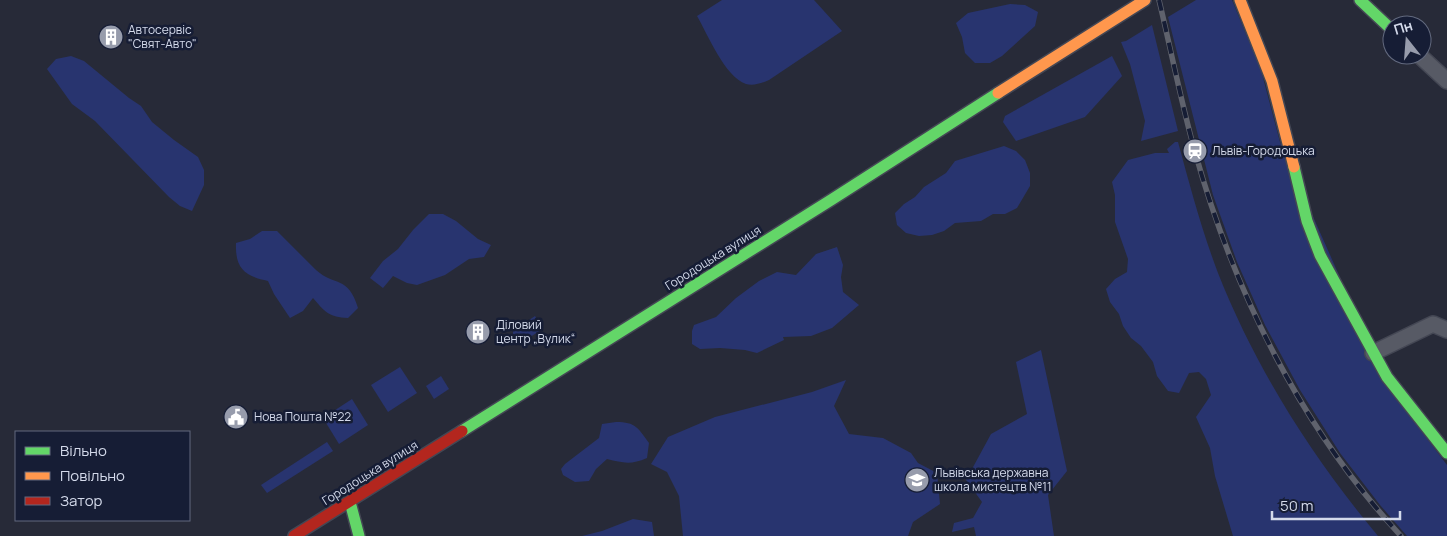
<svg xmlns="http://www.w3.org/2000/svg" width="1447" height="536" font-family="Manrope,sans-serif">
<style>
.green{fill:#28346f}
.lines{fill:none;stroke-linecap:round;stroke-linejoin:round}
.street-casing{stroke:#444754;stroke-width:18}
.fast-casing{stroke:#444754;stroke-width:14}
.slow-casing{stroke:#444754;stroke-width:14}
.jam-casing{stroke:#444754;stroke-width:14}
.street{stroke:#575a65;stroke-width:15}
.fast{stroke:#63d668;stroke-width:11}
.slow{stroke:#ff974d;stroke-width:11}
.jam{stroke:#b3261e;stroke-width:11}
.rail-casing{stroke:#5f626d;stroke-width:5.5}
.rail{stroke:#161d35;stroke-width:4;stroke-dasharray:11;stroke-linecap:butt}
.labels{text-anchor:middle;stroke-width:5;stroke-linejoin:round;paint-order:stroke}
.poi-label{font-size:12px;fill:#d4daeb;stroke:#161d35;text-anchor:start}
.street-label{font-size:12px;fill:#d4daeb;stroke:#161d35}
</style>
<rect width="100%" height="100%" fill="#272a38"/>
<g class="green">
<path d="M722,0H814L842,31L769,80C762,83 754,86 746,84C725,77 708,35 697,16Z"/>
<polygon points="1196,0 1232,0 1261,70 1280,142 1389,388 1447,465 1447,536 1407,536 1380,505 1340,453 1300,390 1265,325 1237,262 1213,195 1168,17"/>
<polygon points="1010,4 1025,5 1038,12 1035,26 1002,56 990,63 975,63 965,53 962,37 956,23 968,13"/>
<polygon points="1152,25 1178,131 1141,141 1145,121 1130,64 1121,42 1126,41"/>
<polygon points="71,56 84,61 129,98 141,106 152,122 174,140 198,157 204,170 204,185 192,211 180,206 169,197 95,121 72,104 47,69 56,59"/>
<polygon points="1112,56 1122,76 1085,117 1016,141 1003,122 1005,116"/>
<path d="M1175,142H1178C1190,186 1202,231 1218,273C1256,369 1312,457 1378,536H1233L1215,476L1210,448L1196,417L1211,395L1206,379L1199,372L1189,373L1179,393L1168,391L1157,376L1153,362L1141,346L1131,338L1123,326L1119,314L1110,302L1106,289L1115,279L1127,272L1128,259L1115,222V195L1112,182L1128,160L1155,153H1169L1167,149Z"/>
<polygon points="1004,146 1016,151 1025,160 1030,173 1030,186 1017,208 1005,214 993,214 981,221 955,223 944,231 932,235 919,236 906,233 897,225 895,213 904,204 915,197 924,187 946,173 955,161"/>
<polygon points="429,214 443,214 456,221 478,239 491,245 484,257 469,259 445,275 417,285 407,283 393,276 383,288 370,278 383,261 398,249 413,230"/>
<path d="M262,231H277C290,244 303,257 316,270C335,287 348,275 358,308L348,318C329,317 325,312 313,298L303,311L290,318L274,294L268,281C244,276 235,268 236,243L250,239Z"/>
<polygon points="837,247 843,265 841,277 843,292 859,305 832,328 811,336 783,337 784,340 757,353 745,350 720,348 700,349 692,344 692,331 694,325 716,317 736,298 759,281 777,272 796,275 816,254"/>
<polygon points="535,316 543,329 517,345 513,339 513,331"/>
<polygon points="1041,350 1067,471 1048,495 1054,536 976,536 974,527 952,532 954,523 973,518 982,502 966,480 991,434 1027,414 1016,362"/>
<polygon points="400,367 417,393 388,412 371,385"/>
<polygon points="441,376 449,389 434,399 426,386"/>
<polygon points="846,380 834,406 849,434 883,438 911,453 918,463 937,473 940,504 913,522 908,536 683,536 679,496 667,472 651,464 668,437 715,417 812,392"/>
<polygon points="352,399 368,425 339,444 323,418"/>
<path d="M616,422C636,422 638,428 649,443L647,458C631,465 623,463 607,459L596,469L589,481L575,482L563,475L561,469L565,464L599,438L602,424Z"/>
<polygon points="327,442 333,451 267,493 261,485"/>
<polygon points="633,519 652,522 654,536 582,536 602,531"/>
</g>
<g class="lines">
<defs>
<g id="street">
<polyline points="1419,55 1447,81"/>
<polyline points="1373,353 1433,324 1447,330"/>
</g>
<g id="fast">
<polyline points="1360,0 1392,30"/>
<polyline points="1294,167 1307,221 1320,255 1387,377 1447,453"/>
<polyline points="462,431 831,200 998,93"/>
<polyline points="350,502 359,536"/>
</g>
<g id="slow">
<polyline points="1240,0 1272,81 1294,167"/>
<polyline points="998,93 1145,0"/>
</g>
<polyline id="jam" points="294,536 462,431"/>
</defs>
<use href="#street" class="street-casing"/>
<use href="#fast" class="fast-casing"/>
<use href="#slow" class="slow-casing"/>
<use href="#jam" class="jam-casing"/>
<use href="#street" class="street"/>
<use href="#fast" class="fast"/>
<use href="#slow" class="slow"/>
<use href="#jam" class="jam"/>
<defs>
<path id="rail" d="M1159,0C1171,50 1181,102 1195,152C1234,292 1302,429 1401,536"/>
</defs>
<use href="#rail" class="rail-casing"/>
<use href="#rail" class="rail"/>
</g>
<defs>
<symbol id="building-disc" viewBox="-11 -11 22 22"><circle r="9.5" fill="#979cac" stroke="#161d35"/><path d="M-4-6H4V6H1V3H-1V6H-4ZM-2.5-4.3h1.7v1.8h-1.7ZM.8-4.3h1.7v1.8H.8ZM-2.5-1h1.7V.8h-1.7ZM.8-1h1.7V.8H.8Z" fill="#fff"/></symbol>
<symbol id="station-disc" viewBox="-11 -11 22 22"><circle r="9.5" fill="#979cac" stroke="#161d35"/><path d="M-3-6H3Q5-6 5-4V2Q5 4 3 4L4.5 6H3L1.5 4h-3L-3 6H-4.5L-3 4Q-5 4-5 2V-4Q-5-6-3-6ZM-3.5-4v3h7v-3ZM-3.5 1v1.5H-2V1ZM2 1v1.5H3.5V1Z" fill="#fff"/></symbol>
<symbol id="civic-disc" viewBox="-11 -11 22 22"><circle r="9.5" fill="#979cac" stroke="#161d35"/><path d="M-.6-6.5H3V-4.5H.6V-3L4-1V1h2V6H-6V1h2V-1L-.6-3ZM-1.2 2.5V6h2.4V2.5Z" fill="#fff"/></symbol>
<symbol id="school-disc" viewBox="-11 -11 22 22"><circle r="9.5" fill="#979cac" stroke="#161d35"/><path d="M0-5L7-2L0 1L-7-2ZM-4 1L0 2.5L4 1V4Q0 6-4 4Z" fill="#fff"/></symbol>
</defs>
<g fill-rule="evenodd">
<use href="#building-disc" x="97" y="23" width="28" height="28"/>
<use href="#station-disc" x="1181" y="137" width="28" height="28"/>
<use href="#building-disc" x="464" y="318" width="28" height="28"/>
<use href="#civic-disc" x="222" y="403" width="28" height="28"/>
<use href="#school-disc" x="903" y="466" width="28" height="28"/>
</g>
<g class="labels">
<g class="poi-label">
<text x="128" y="34">Автосервіс<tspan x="128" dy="14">"Свят-Авто"</tspan></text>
<text x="1212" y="155">Львів-Городоцька</text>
<text x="496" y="329">Діловий<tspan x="496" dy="14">центр „Вулик“</tspan></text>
<text x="254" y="421">Нова Пошта №22</text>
<text x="934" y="477">Львівська державна<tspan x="934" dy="14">школа мистецтв №11</tspan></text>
</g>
<g class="street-label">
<text transform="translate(713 258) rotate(-32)" y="4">Городоцька вулиця</text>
<text transform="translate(370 473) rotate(-32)" y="4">Городоцька вулиця</text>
</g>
</g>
<rect x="15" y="431" width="175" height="90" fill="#161d35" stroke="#62697e"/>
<rect x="25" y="447" width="25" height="8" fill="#63d668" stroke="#62697e"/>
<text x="60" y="456" font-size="15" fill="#d4daeb">Вільно</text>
<rect x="25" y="472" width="25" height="8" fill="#ff974d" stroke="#62697e"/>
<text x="60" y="481" font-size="15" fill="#d4daeb">Повільно</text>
<rect x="25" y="497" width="25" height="8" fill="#b3261e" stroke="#62697e"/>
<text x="60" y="506" font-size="15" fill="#d4daeb">Затор</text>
<g transform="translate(1407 40) rotate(343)"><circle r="24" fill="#161d35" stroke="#62697e"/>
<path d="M0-4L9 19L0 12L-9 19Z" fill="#979cac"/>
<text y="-8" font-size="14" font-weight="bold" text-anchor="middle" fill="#d4daeb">Пн</text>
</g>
<path d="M1272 511v8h128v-8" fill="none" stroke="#d4daeb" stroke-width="2.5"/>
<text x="1280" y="511" font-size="15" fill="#d4daeb" stroke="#161d35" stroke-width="4" paint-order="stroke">50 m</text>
</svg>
